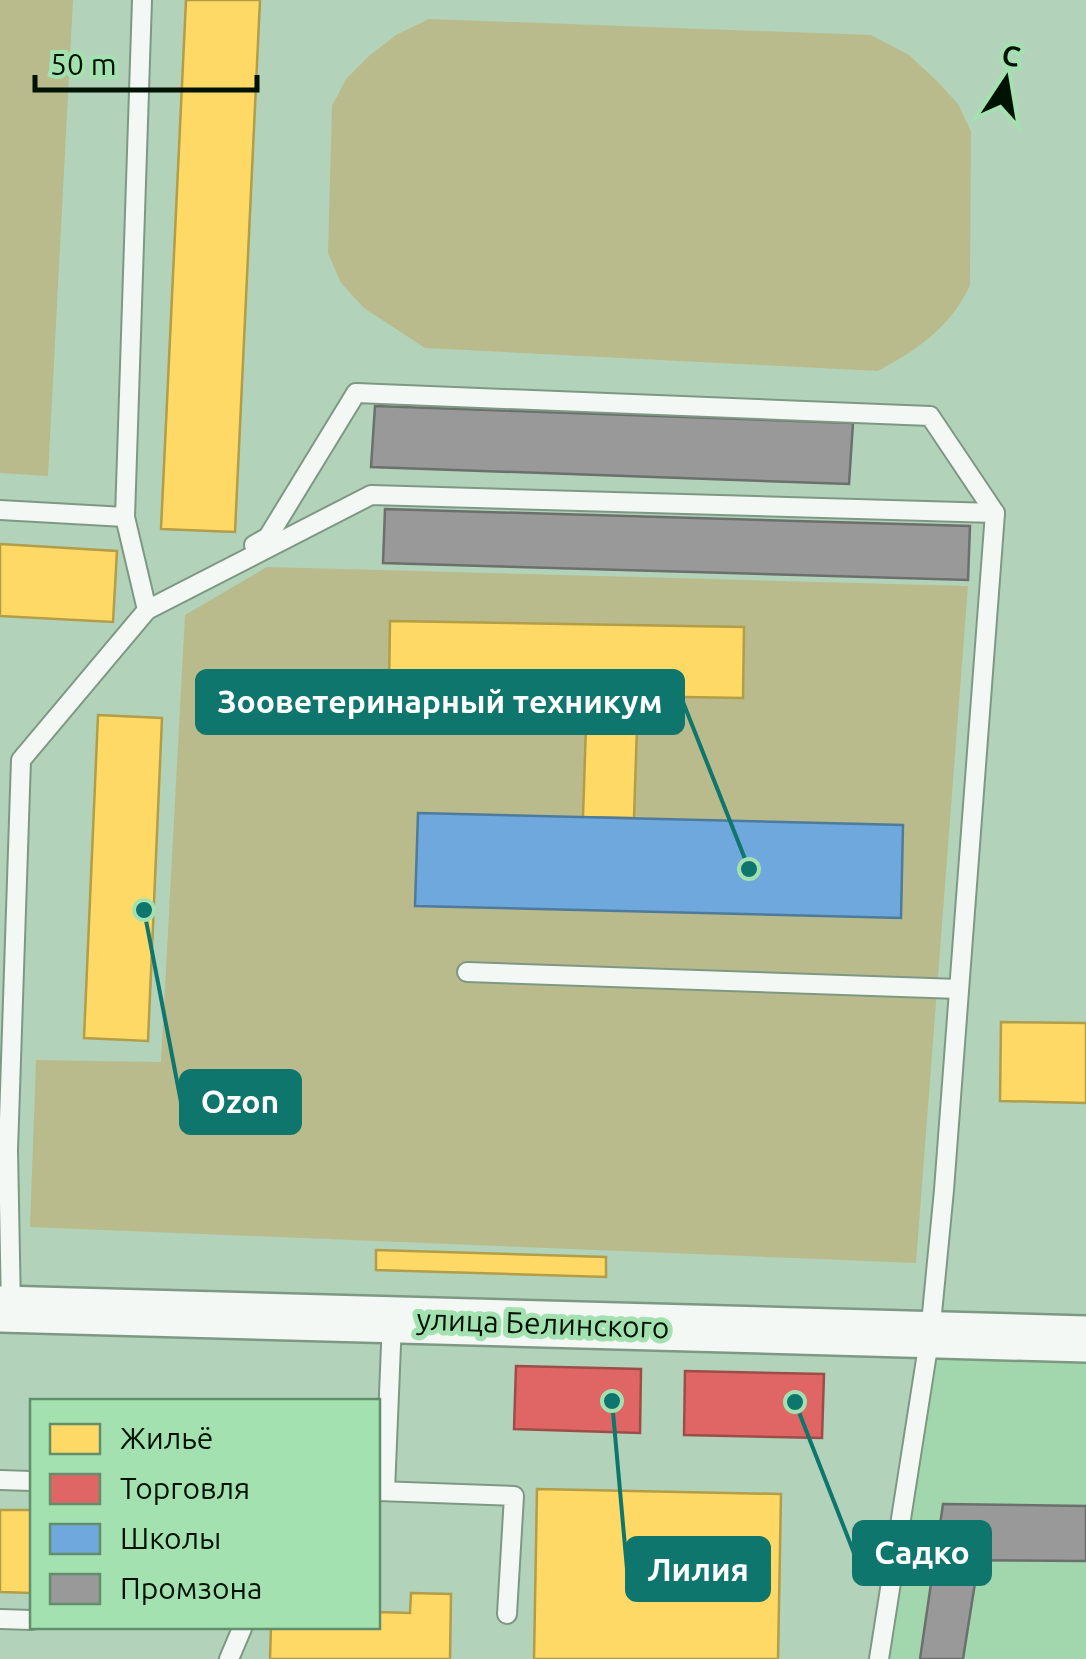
<svg xmlns="http://www.w3.org/2000/svg" width="1086" height="1659" font-family="Ubuntu,sans-serif">
<style>
.built{fill:#a2d6ad}
.green{fill:#b9bb8c}
.homes{fill:#ffd966;stroke:#b29d48;stroke-width:2.5}
.shops{fill:#e06666;stroke:#9d4d48;stroke-width:2.5}
.schools{fill:#6fa8dc;stroke:#4e7b9b;stroke-width:2.5}
.industry{fill:#999;stroke:#6b706c;stroke-width:2.5}
.lines{fill:none;stroke-linecap:round;stroke-linejoin:round}
.service-casing{stroke:#7e9884;stroke-width:22}
.tertiary-casing{stroke:#7e9884;stroke-width:50}
.service{stroke:#f3f8f4;stroke-width:18}
.tertiary{stroke:#f3f8f4;stroke-width:45}
.labels{text-anchor:middle;stroke-width:10;stroke-linejoin:round;paint-order:stroke}
.street-label{font-size:30px;fill:#001203;stroke:#a4e1b1}
.leader{fill:none;stroke:#0f766e;stroke-width:4}
.callout-dot{fill:#0f766e;stroke:#a4e1b1;stroke-width:4}
.callout{fill:#0f766e;stroke:#0f766e;stroke-width:4}
.callout-label{font-size:32px;text-anchor:middle;font-weight:bold;fill:#fff}
</style>
<rect width="100%" height="100%" fill="#b2d3b9"/>
<polygon class="built" points="931,1357 1086,1362 1086,1659 884,1659"/>
<g class="green">
<polygon points="0,0 73,0 48,476 0,473"/>
<path d="M429,19L871,35L909,55L938,82L958,104L971,131L970,285C951,327 918,349 878,371L425,348L364,308L341,283L328,253L332,106L346,79L369,56L396,35Z"/>
<polygon points="267,567 968,586 916,1263 30,1227 36,1060 161,1062 185,615"/>
</g>
<g class="homes">
<polygon points="186,0 260,0 235,532 161,529"/>
<polygon points="0,544 117,551 113,622 0,616"/>
<polygon points="390,621 744,627 743,698 389,692"/>
<polygon points="587,694 638,696 634,818 583,817"/>
<polygon points="98,715 162,718 148,1041 84,1038"/>
<polygon points="1001,1022 1086,1023 1086,1103 1000,1101"/>
<polygon points="376,1250 606,1257 606,1277 376,1270"/>
<polygon points="537,1489 781,1494 778,1659 534,1659"/>
<polygon points="0,1510 32,1510 32,1593 0,1592"/>
<polygon points="411,1593 451,1594 450,1659 270,1659 271,1626 378,1626 378,1612 410,1613"/>
</g>
<g class="shops">
<polygon points="516,1366 641,1369 640,1433 514,1429"/>
<polygon points="685,1371 824,1374 822,1438 684,1435"/>
</g>
<polygon class="schools" points="418,813 903,825 901,918 415,906"/>
<g class="industry">
<polygon points="375,406 853,423 849,484 371,467"/>
<polygon points="385,509 970,526 968,580 383,563"/>
<polygon points="943,1504 1086,1506 1086,1561 935,1560"/>
<polygon points="934,1563 978,1564 963,1659 920,1659"/>
</g>
<g class="lines">
<defs>
<g id="service">
<polyline points="0,510 125,517"/>
<polyline points="254,545 268,537 356,393 930,416 995,513"/>
<polyline points="147,610 371,495 995,513 944,1190 930,1334 879,1659"/>
<polyline points="467,972 959,989"/>
<polyline points="11,1309 8,1150 21,760 147,610 125,517 142,0"/>
<polyline points="0,1480 32,1481"/>
<polyline points="378,1491 514,1496 507,1614"/>
<polyline points="385,1491 392,1321"/>
<polyline points="0,1619 32,1620"/>
<polyline points="229,1659 243,1626"/>
</g>
<polyline id="tertiary" points="0,1309 1086,1339"/>
</defs>
<use href="#service" class="service-casing"/>
<use href="#tertiary" class="tertiary-casing"/>
<use href="#service" class="service"/>
<use href="#tertiary" class="tertiary"/>
</g>
<g class="labels">
<g class="street-label">
<text transform="translate(543 1324) rotate(2)" y="10">улица Белинского</text>
</g>
</g>
<path class="leader" d="M749 869L683 702M144 910L181 1102M795 1402L854 1553M612 1401L627 1569"/>
<g class="callout-dot">
<circle cx="749" cy="869" r="10"/>
<circle cx="144" cy="910" r="10"/>
<circle cx="795" cy="1402" r="10"/>
<circle cx="612" cy="1401" r="10"/>
</g>
<g class="callout">
<rect x="197" y="671" width="486" height="62" rx="10"/>
<rect x="181" y="1071" width="119" height="62" rx="10"/>
<rect x="854" y="1522" width="136" height="62" rx="10"/>
<rect x="627" y="1538" width="142" height="62" rx="10"/>
</g>
<g class="callout-label">
<text x="440" y="713">Зооветеринарный техникум</text>
<text x="240" y="1113">Ozon</text>
<text x="922" y="1564">Садко</text>
<text x="698" y="1581">Лилия</text>
</g>
<rect x="30" y="1399" width="350" height="230" fill="#a4e1b1" stroke="#628e6b" stroke-width="2.5"/>
<rect x="50" y="1424" width="50" height="30" fill="#ffd966" stroke="#628e6b" stroke-width="2.5"/>
<text x="120" y="1449" font-size="30" fill="#001203">Жильё</text>
<rect x="50" y="1474" width="50" height="30" fill="#e06666" stroke="#628e6b" stroke-width="2.5"/>
<text x="120" y="1499" font-size="30" fill="#001203">Торговля</text>
<rect x="50" y="1524" width="50" height="30" fill="#6fa8dc" stroke="#628e6b" stroke-width="2.5"/>
<text x="120" y="1549" font-size="30" fill="#001203">Школы</text>
<rect x="50" y="1574" width="50" height="30" fill="#999999" stroke="#628e6b" stroke-width="2.5"/>
<text x="120" y="1599" font-size="30" fill="#001203">Промзона</text>
<g transform="translate(1006 80) rotate(12)" stroke="#a4e1b1" stroke-width="8" paint-order="stroke">
<path d="M0-8L18 38L0 25L-18 38Z" fill="#001203"/>
<text y="-15" font-size="28" font-weight="bold" text-anchor="middle" fill="#001203">С</text>
</g>
<path d="M35 75v15h222v-15" fill="none" stroke="#001203" stroke-width="5"/>
<text x="50" y="75" font-size="30" fill="#001203" stroke="#a4e1b1" stroke-width="8" paint-order="stroke">50 m</text>
</svg>
